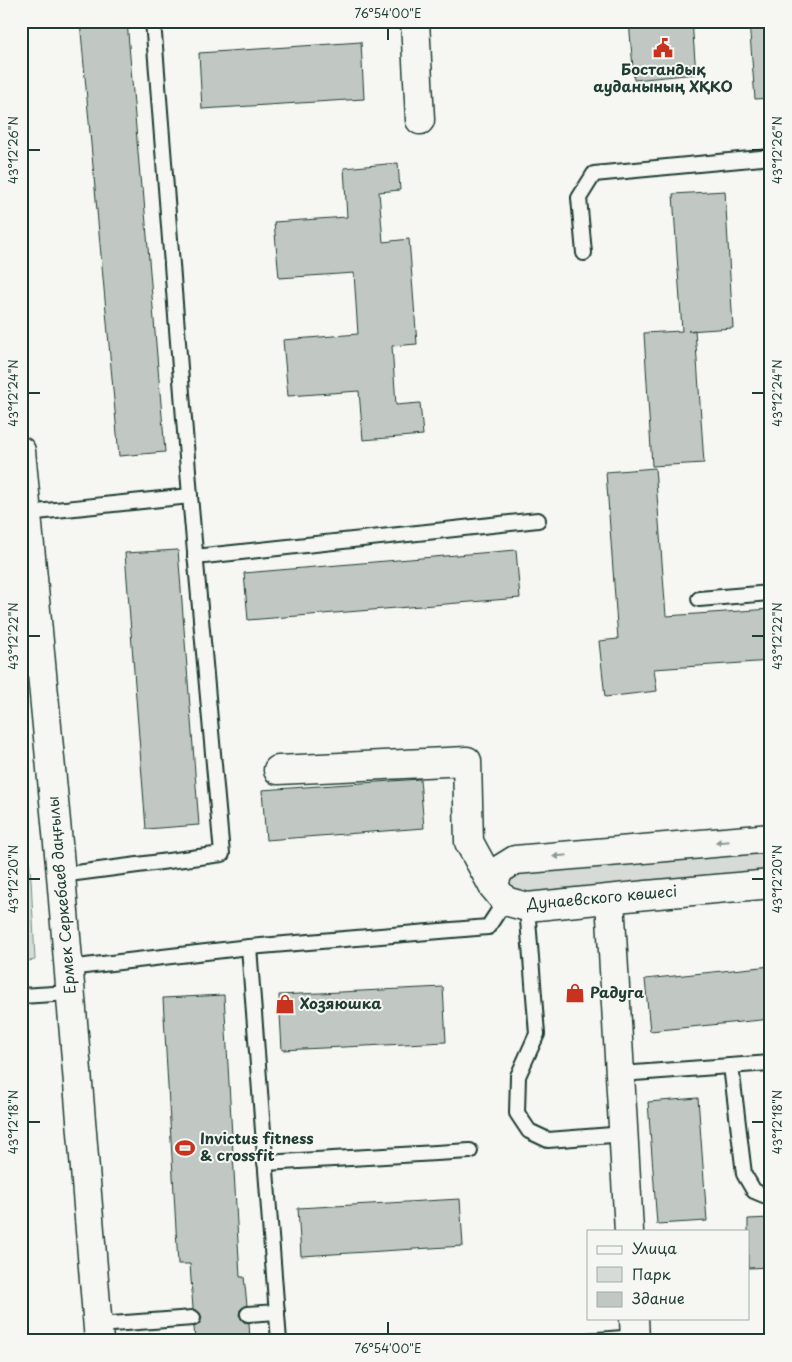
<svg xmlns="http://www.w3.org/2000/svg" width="792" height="1362" font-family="'Playpen Sans',sans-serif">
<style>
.green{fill:#d6dbd6;stroke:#7a8c85}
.building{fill:#c1c8c3;stroke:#1f3d34}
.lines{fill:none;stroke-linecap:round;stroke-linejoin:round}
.service-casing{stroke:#1f3d34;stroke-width:18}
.minor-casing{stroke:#1f3d34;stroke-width:31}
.tertiary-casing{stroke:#1f3d34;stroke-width:31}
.service{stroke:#f6f6f2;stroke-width:14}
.minor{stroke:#f6f6f2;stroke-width:28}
.tertiary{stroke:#f6f6f2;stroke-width:28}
.oneway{fill:#8a9a93}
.ticks{fill:none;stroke:#1f3d34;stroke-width:2}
.labels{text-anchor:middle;stroke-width:4;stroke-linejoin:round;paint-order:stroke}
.poi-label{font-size:15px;font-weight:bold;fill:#1f3d34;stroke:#f6f6f2;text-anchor:start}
.street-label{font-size:15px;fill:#1f3d34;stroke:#f6f6f2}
.neatline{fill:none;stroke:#1f3d34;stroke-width:2}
.ticks-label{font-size:12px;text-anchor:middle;fill:#1f3d34}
</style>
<rect width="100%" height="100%" fill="#f6f6f2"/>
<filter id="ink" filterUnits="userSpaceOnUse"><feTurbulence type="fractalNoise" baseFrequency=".02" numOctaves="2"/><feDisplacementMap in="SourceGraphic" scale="10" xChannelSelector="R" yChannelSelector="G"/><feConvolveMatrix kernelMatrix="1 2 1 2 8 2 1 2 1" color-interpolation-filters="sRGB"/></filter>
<g filter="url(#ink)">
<g class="green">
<polygon points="21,782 31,879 35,960 21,962"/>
<polygon points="771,840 771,883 505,901 499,870"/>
</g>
<g class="building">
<polygon points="80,21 127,21 141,188 143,188 165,452 119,456"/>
<polygon points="629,21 692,21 696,74 634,80"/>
<polygon points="749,21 771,21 771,98 755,99"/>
<polygon points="361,42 364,99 202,109 199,53"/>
<polygon points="398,163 400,190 379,192 383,242 409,239 417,344 392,346 396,405 420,403 423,435 363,440 359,391 288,396 283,340 358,334 354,273 279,278 274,222 347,217 344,168"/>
<polygon points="725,191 733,328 688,331 695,330 704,463 652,466 644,333 682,331 673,194"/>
<polygon points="655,468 666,616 771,609 771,661 654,669 657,691 605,697 599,641 618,639 606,472"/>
<polygon points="178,550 199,825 146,829 125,553"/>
<polygon points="516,550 520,598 248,620 244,573"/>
<polygon points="420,779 424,828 266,840 262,790"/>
<polygon points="771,966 771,1019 650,1031 645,979"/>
<polygon points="443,987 446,1042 282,1050 279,995"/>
<polygon points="224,995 240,1277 244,1277 247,1305 240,1310 239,1315 244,1322 249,1323 250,1341 195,1341 194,1327 198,1325 202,1318 200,1313 193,1309 190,1264 178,1264 163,998"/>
<polygon points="698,1098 707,1221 657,1224 648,1102"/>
<polygon points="460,1199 463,1246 301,1256 298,1208"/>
<polygon points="771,1218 771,1267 748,1268 748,1219"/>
</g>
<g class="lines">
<defs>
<g id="service">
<polyline points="584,253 579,198 594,174 771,157"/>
<polyline points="27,513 190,496"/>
<polyline points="195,557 538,520"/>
<polyline points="699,599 771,593"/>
<polyline points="61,875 222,854 190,496 153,21"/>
<polyline points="527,907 537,1034 518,1076 517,1113 529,1131 548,1140 625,1134"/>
<polyline points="249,947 279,1341"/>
<polyline points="68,968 249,947 488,927 505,901"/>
<polyline points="21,996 70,993"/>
<polyline points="731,1066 744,1174 754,1191 771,1198"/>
<polyline points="621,1074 771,1063"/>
<polyline points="265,1163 470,1151"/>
<polyline points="248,1314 277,1312"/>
<polyline points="98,1325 193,1318"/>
<polyline points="585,1341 635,1337"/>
</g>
<g id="minor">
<polyline points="415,21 420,120"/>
<polyline points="278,770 467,761 469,842 493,886"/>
<polyline points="771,838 515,860 499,870 493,886 505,901 527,907 647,895 771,884"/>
<polyline points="610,900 629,1231"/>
<polyline points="634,1318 635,1341"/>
</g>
<polyline id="tertiary" points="21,451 61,875 99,1341"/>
</defs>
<use href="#service" class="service-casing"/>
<use href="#minor" class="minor-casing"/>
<use href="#tertiary" class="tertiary-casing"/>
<use href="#service" class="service"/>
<use href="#minor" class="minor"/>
<use href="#tertiary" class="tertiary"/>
</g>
<defs><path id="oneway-solid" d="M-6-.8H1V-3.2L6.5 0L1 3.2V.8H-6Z" transform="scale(1.25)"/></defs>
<g class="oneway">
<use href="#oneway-solid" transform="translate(722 842) rotate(175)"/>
<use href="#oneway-solid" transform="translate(560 856) rotate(175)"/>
</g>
</g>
<path class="ticks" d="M388,28V40M28,150H40M752,150H764M28,393H40M752,393H764M28,636H40M752,636H764M28,879H40M752,879H764M28,1122H40M752,1122H764M388,1322V1334"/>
<defs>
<symbol id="civic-bare" viewBox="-9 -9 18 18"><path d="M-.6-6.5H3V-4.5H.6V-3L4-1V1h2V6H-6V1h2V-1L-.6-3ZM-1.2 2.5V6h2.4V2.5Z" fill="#c8321e" stroke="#f6f6f2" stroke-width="2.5" paint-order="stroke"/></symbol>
<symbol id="shop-bare" viewBox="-9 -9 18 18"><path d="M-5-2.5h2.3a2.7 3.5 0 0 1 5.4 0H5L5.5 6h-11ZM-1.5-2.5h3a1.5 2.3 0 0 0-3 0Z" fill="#c8321e" stroke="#f6f6f2" stroke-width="2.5" paint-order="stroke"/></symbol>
<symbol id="stadium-bare" viewBox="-9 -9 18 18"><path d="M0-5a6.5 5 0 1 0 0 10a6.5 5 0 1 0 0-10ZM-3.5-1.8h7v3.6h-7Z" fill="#c8321e" stroke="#f6f6f2" stroke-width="2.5" paint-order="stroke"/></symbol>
</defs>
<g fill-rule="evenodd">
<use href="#civic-bare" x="649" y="34" width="28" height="28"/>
<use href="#shop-bare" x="561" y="979" width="28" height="28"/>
<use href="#shop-bare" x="271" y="990" width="28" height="28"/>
<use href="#stadium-bare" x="171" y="1134" width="28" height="28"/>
</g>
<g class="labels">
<g class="poi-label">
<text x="663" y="75" text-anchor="middle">Бостандық<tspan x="663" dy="17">ауданының ХҚКО</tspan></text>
<text x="590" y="998">Радуга</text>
<text x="300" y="1009">Хозяюшка</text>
<text x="200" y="1144">Invictus fitness<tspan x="200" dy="17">&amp; crossfit</tspan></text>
</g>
<g class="street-label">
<text transform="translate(62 895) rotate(-95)" y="5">Ермек Серкебаев даңғылы</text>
<text transform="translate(602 898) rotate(-5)" y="5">Дунаевского көшесі</text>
</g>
</g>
<rect width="792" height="1362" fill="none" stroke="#f6f6f2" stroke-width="55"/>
<rect x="587" y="1230" width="162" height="90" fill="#f6f6f2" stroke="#a0aca6"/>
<rect x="597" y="1246" width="25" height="8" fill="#f6f6f2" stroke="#a0aca6"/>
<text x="632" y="1254" font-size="15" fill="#1f3d34">Улица</text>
<rect x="597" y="1267" width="25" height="15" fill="#d6dbd6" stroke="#a0aca6"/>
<text x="632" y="1280" font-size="15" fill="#1f3d34">Парк</text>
<rect x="597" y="1292" width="25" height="15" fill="#c1c8c3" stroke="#a0aca6"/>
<text x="632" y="1304" font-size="15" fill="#1f3d34">Здание</text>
<rect x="28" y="28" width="736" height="1306" class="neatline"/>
<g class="ticks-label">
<text x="388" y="18">76°54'00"E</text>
<text transform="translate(14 150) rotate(-90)" y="4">43°12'26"N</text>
<text transform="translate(778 150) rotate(-90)" y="4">43°12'26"N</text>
<text transform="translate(14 393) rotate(-90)" y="4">43°12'24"N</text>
<text transform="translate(778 393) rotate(-90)" y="4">43°12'24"N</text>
<text transform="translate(14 636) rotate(-90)" y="4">43°12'22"N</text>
<text transform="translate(778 636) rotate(-90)" y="4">43°12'22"N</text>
<text transform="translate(14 879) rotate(-90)" y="4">43°12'20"N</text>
<text transform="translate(778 879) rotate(-90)" y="4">43°12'20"N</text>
<text transform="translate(14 1122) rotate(-90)" y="4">43°12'18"N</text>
<text transform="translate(778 1122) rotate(-90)" y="4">43°12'18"N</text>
<text x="388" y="1353">76°54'00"E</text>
</g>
</svg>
